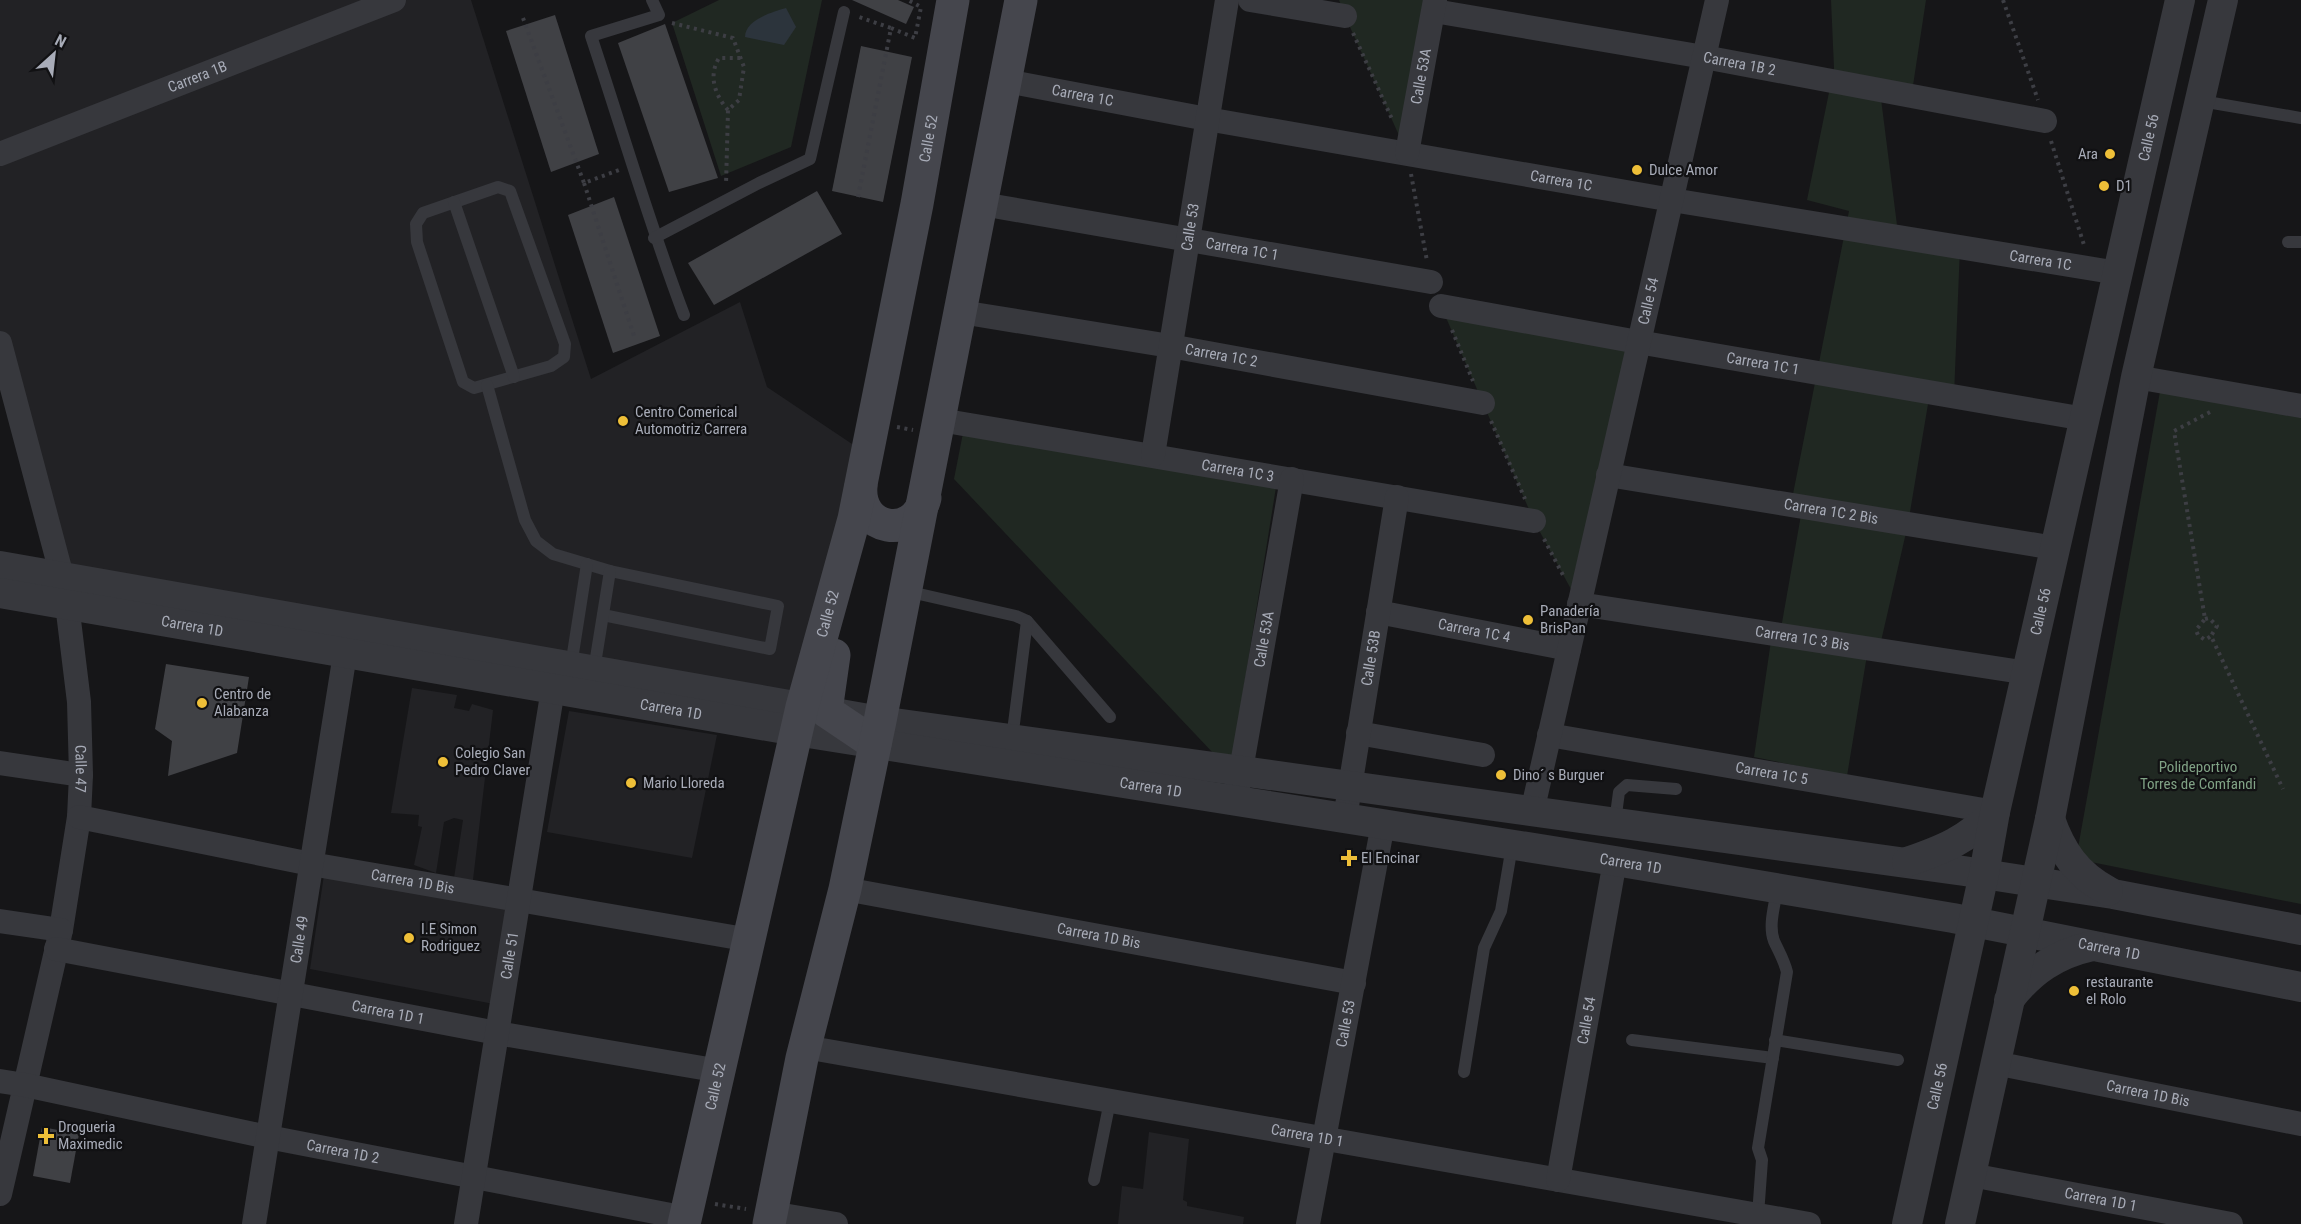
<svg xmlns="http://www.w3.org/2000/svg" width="2301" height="1224" font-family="'Roboto Condensed',sans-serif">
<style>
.built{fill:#222225}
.green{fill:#202822}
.water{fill:#2c343c}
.building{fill:#404145}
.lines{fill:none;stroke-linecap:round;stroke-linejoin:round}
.path{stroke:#3d3e44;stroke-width:4;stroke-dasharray:3 4.5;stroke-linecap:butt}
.service{stroke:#37383d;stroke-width:12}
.minor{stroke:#37383d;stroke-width:24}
.tertiary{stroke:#37383d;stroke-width:30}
.secondary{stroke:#45464d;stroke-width:33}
.poi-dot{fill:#eebf38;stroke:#111113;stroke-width:2}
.labels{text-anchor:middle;stroke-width:4.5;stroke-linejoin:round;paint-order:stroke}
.street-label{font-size:15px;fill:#a8acb8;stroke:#111113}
.poi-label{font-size:15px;fill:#a8acb8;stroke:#111113;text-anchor:start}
.park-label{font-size:15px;fill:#80a285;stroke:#111113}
</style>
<rect width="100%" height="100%" fill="#161618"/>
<g class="built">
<polygon points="0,0 471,0 591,379 740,302 767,387 867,454 802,707 62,577 0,343"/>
<polygon points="412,688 457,695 454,708 469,711 472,704 493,710 473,880 454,878 463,820 454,818 444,822 436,873 414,865 422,827 418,826 419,815 391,813"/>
<polygon points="569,711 717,735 692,858 547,832"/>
<polygon points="324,875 509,908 494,1004 310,969"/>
<polygon points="1149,1132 1189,1139 1183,1200 1187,1202 1187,1206 1244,1217 1243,1224 1118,1224 1122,1186 1143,1189"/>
</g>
<g class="green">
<polygon points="719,0 822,0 791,147 721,176 672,23"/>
<polygon points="1339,0 1435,0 1407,153 1345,16"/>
<polygon points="1831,0 1926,0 1912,92 1880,91 1898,233 1960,247 1954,396 1930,392 1908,524 1879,650 1868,649 1847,776 1754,757 1772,634 1780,634 1804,498 1793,494 1849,211 1807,200 1834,68"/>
<polygon points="1441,306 1638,342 1579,604 1534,521"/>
<polygon points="2161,386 2301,416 2301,904 2076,859"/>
<polygon points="963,433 1276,487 1233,755 1214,754 954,479"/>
</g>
<path class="water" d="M786,8L796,27L784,45L745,37C745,20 772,12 786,8Z"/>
<g class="building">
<polygon points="852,0 898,0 914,7 906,24"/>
<polygon points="555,15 599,154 551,172 506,31"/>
<polygon points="665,24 718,178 669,192 618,43"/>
<polygon points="861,46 912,57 883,202 832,191"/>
<polygon points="817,191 842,234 714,305 688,263"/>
<polygon points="614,197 660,336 613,353 568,215"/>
<polygon points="166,664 249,677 237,753 168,776 172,741 155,729"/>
<polygon points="42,1127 79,1134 70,1183 33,1176"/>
</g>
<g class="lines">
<g class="path">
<polyline points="2003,0 2038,100"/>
<polyline points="523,18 584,183 619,170"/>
<polyline points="672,23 733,38 744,67 739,100 728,110 726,185"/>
<polyline points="891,28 915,38 921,7 908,0"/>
<polyline points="1353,33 1392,119"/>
<path d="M728,110C715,95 708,76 719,58H740"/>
<polyline points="2051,141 2084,245"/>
<polyline points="1411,174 1427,261"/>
<polyline points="584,183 634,336"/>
<polyline points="858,197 891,28 859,17"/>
<polyline points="1452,330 1473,381"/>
<polyline points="2210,412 2174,431 2205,619 2196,630 2198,635 2205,640 2211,636 2283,789"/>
<polyline points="1491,421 1525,499"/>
<polyline points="897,427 913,430"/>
<polyline points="1544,539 1564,577"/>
<polyline points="2205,619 2209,618 2217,626 2211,636"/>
<polyline points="715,1204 746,1209"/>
</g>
<g class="service">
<path d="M652,0L659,15L591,36C622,129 649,223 684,315"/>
<polyline points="2201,101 2301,118"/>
<polygon points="498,187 510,191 565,344 564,357 551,366 474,388 463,382 417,242 416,224 423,213"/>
<polyline points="454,202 514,377"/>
<polyline points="654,238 759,183 810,159 844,12"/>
<polyline points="2288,242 2301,242"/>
<polyline points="487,385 525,520 536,541 553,554 610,571 778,606 770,649 603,615"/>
<polyline points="906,591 1016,616 1027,621 1110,717"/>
<polyline points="571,666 587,564"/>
<polyline points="594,670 610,571"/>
<polyline points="1012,739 1027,621"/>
<polyline points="1615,822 1619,792 1627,785 1676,789"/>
<polyline points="1632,1040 1773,1058"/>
<polyline points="1775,1040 1898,1060"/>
<polyline points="1464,1072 1484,948 1501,911 1512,846"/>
<polyline points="1094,1180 1110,1101"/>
<path d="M1758,1215L1762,1160L1758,1148L1787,972C1784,960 1779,952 1774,941C1768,925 1775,905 1777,889"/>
</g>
<g class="minor">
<polyline points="1250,0 1345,16"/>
<path id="s1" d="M1434,11L1704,57L2045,121"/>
<path id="s2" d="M1006,81L1207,119L1672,200L2118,273"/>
<path id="s3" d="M1407,153L1435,0"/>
<path id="s4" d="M0,154L394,0"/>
<path id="s5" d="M982,204L1431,282"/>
<path id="s6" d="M1441,306L1638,342L2085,419"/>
<path id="s7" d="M961,312L1170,346L1483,403"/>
<path id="s8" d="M0,343L59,565L67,604L79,702L81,775L79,817L61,930L0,1194"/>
<polyline points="2136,377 2301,406"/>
<path id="s9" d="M940,420L1534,521"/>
<path id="s10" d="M1153,455L1227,0"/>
<path id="s11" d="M1608,475L2055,548"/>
<path id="s12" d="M1579,604L2028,673"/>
<path id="s13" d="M1378,612L1569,649"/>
<polyline points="1358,733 1483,755"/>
<path id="s14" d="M1549,735L1995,812"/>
<polyline points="0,763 81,775"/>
<path id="s15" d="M1238,787L1292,479"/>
<path id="s16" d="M1532,812L1717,0"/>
<path id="s17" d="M79,817L311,864L750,940"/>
<path id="s18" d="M1345,818L1397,497"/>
<path id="s19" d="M845,889L1354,983"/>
<polyline points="0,921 61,930"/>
<path id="s20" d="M56,949L497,1033L720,1071"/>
<path id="s21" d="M805,1047L1809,1224"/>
<path id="s22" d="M1995,1063L2301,1124"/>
<path id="s23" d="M0,1081L25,1085L268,1137L686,1218"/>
<path id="s24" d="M1971,1175L2231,1224"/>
<path id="s25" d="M1558,1180L1615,861"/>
<polyline points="771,1213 836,1224"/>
<path id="s26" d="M254,1224L345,654"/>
<path id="s27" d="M466,1224L553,689"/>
<path id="s28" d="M1308,1224L1383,824"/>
</g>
<g class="tertiary">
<polyline points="0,566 880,721 1964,871 2113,894 2301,930"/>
<path id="s29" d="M0,593L796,731L1615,861L1953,918L2301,987"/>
<path d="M2050,819C2061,851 2077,875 2108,891"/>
<path d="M1907,862C1945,849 1966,840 1995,812"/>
<path d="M2009,1000C2031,971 2056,954 2092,946"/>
<path id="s30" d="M1907,1224L1984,874L1995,812L2180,0"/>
<polyline points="1960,1224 2050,819 2136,377 2223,0"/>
</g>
<g class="secondary">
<path d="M861,486C857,531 914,541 925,498"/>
<polyline points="834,655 826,711 875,744"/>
<path id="s31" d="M684,1224L802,707L854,519L917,204L953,0"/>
<polyline points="769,1224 802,1058 845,889 880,721 1021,0"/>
</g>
</g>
<g class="poi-dot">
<circle cx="2110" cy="154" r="6"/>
<circle cx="1637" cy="170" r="6"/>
<circle cx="2104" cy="186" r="6"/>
<circle cx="623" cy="421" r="6"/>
<circle cx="1528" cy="620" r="6"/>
<circle cx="202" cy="703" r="6"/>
<circle cx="443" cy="762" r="6"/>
<circle cx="1501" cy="775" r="6"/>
<circle cx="631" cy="783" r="6"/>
<path d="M1346 849h6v6h6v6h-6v6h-6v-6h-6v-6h6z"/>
<circle cx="409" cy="938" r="6"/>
<circle cx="2074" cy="991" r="6"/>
<path d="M43 1127h6v6h6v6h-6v6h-6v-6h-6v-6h6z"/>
</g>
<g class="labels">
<g class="street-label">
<text dy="5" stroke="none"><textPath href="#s1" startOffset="310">Carrera 1B 2</textPath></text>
<text dy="5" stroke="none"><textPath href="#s3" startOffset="78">Calle 53A</textPath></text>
<text dy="5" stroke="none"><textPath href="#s4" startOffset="212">Carrera 1B</textPath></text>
<text dy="5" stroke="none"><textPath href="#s2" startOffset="78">Carrera 1C</textPath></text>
<text dy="5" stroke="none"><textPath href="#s30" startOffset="1113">Calle 56</textPath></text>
<text dy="5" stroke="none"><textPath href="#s31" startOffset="1113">Calle 52</textPath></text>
<text dy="5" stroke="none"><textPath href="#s2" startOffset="564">Carrera 1C</textPath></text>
<text dy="5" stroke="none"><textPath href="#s10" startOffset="231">Calle 53</textPath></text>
<text dy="5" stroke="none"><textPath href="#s5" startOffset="264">Carrera 1C 1</textPath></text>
<text dy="5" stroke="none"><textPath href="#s2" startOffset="1050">Carrera 1C</textPath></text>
<text dy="5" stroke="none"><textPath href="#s16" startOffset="524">Calle 54</textPath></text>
<text dy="5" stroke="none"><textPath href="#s7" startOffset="264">Carrera 1C 2</textPath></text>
<text dy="5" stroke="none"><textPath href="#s6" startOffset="327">Carrera 1C 1</textPath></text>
<text dy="5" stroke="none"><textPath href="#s9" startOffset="302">Carrera 1C 3</textPath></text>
<text dy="5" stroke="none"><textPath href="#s11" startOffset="226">Carrera 1C 2 Bis</textPath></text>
<text dy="5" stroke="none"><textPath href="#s30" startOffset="627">Calle 56</textPath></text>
<text dy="5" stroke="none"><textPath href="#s31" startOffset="627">Calle 52</textPath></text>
<text dy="5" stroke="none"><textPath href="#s29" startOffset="195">Carrera 1D</textPath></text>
<text dy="5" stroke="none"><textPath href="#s13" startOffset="98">Carrera 1C 4</textPath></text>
<text dy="5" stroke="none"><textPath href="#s12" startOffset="226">Carrera 1C 3 Bis</textPath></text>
<text dy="5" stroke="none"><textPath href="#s15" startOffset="150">Calle 53A</textPath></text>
<text dy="5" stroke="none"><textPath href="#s18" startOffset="162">Calle 53B</textPath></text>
<text dy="5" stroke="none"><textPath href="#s29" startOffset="681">Carrera 1D</textPath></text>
<text dy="5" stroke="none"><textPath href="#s8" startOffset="435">Calle 47</textPath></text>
<text dy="5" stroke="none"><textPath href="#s14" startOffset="226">Carrera 1C 5</textPath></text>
<text dy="5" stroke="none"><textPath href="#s29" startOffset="1167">Carrera 1D</textPath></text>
<text dy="5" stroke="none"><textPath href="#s29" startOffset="1653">Carrera 1D</textPath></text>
<text dy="5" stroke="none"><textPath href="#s17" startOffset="340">Carrera 1D Bis</textPath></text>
<text dy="5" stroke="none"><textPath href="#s19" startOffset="258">Carrera 1D Bis</textPath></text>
<text dy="5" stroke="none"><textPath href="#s26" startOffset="288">Calle 49</textPath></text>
<text dy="5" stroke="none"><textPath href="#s29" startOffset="2139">Carrera 1D</textPath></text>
<text dy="5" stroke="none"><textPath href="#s27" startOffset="272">Calle 51</textPath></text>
<text dy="5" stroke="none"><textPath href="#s20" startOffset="338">Carrera 1D 1</textPath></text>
<text dy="5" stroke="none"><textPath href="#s25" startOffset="162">Calle 54</textPath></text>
<text dy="5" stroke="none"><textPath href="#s28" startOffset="204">Calle 53</textPath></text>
<text dy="5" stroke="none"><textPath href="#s30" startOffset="141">Calle 56</textPath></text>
<text dy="5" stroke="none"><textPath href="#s31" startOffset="141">Calle 52</textPath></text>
<text dy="5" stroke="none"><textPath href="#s22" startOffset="156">Carrera 1D Bis</textPath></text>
<text dy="5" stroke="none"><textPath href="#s21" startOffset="510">Carrera 1D 1</textPath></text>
<text dy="5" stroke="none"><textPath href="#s23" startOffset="350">Carrera 1D 2</textPath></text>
<text dy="5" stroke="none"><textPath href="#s24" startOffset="132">Carrera 1D 1</textPath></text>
</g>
<g class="poi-label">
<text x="2098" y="159" text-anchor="end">Ara</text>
<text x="1649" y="175">Dulce Amor</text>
<text x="2116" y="191">D1</text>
<text x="635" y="417">Centro Comerical<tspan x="635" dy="17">Automotriz Carrera</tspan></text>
<text x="1540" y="616">Panadería<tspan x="1540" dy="17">BrisPan</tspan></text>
<text x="214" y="699">Centro de<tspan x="214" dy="17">Alabanza</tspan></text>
<text x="455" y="758">Colegio San<tspan x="455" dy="17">Pedro Claver</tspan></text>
<text x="1513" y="780">Dino´ s Burguer</text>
<text x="643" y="788">Mario Lloreda</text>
<text x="1361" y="863">El Encinar</text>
<text x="421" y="934">I.E Simon<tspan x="421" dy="17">Rodriguez</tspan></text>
<text x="2086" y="987">restaurante<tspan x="2086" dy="17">el Rolo</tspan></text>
<text x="58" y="1132">Drogueria<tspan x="58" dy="17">Maximedic</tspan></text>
</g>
<g class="park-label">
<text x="2198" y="772">Polideportivo<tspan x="2198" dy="17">Torres de Comfandi</tspan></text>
</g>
</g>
<g transform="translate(54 54) rotate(27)" stroke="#111113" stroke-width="4.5" paint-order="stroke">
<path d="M0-4.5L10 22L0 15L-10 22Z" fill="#a8acb8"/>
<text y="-9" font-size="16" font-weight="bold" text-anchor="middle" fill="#a8acb8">N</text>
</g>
</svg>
